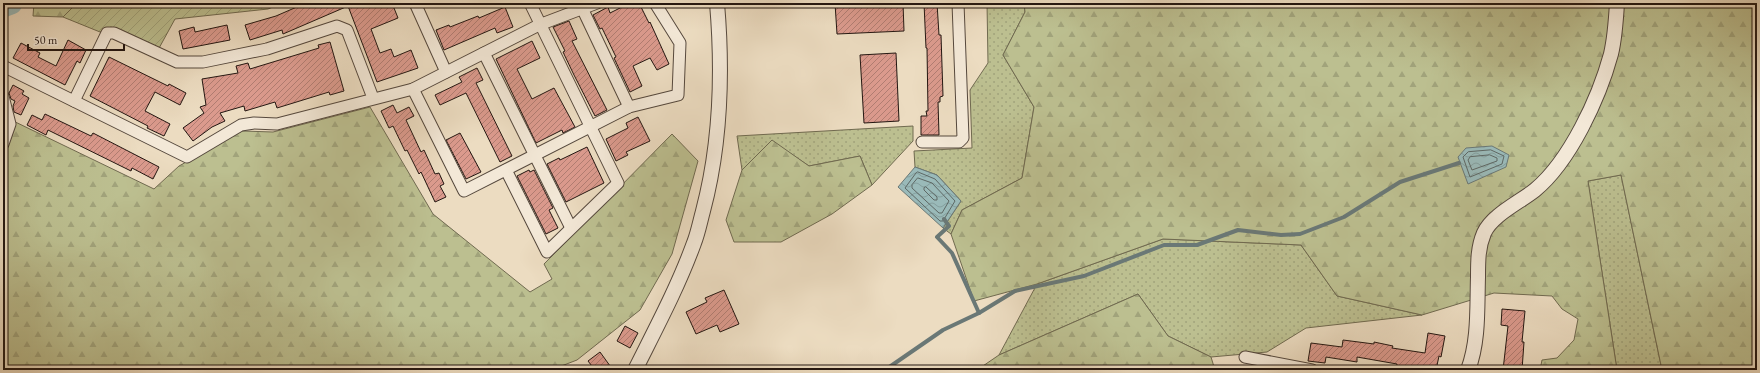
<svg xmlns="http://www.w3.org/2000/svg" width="1760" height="373" font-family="'EB Garamond',serif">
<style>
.grass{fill:url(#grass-dots);stroke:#706a50}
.forest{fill:url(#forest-firs);stroke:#706a50}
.garden{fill:url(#garden-furrows);stroke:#706a50}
.water{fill:url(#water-waves);stroke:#6a7876}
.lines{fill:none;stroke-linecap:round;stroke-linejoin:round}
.shore{stroke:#5e6865;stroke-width:1}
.stream{stroke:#6a7876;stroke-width:4}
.river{stroke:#9abab9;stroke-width:23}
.building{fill:url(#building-hatch);stroke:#231611}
.minor-casing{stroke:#55483d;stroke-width:13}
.tertiary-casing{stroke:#55483d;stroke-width:16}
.minor{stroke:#f3e8d7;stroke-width:11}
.tertiary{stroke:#f3e8d7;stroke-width:14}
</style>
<defs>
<pattern id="grass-dots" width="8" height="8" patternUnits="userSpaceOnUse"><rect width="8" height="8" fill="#bcbf90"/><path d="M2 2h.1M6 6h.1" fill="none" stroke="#a1a37b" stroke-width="1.8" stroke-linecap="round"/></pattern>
<pattern id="forest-firs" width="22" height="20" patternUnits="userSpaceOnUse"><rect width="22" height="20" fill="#bcbf90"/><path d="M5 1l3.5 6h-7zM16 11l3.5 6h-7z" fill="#a1a37b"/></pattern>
<pattern id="garden-furrows" width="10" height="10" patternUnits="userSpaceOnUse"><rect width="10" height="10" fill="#bcbf90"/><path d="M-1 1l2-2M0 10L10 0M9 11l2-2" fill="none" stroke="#a1a37b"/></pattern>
<pattern id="water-waves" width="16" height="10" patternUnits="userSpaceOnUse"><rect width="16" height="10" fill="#9abab9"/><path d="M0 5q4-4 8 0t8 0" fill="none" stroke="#849f9e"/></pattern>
<pattern id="building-hatch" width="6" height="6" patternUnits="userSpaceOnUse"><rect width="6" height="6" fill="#db9a8d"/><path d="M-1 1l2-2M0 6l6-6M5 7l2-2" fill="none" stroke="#b17d72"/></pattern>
</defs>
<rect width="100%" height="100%" fill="#ecdcc1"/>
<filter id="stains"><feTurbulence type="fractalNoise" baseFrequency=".005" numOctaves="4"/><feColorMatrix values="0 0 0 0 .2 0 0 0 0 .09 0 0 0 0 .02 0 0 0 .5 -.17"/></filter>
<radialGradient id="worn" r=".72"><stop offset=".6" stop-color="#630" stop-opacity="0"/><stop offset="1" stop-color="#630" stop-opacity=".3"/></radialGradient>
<g class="grass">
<polygon points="987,3 1024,3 1025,12 1003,55 1034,107 1022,178 962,210 951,234 943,228 961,201 937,175 915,167 914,151 972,148 970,90 988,63"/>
<polygon points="913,126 913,141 872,185 860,156 809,166 772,141 742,170 737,136"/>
<polygon points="1621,175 1662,370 1617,370 1588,181"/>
<polygon points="1163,239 1301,245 1337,296 1422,315 1306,328 1267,352 1211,357 1168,336 1138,294 999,355 1037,284"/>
</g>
<g class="forest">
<polygon points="34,3 77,3 63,17 33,16"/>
<polygon points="1024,3 1704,3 1706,6 1714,3 1757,3 1757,370 1662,370 1621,175 1588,181 1617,370 1540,370 1542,360 1557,358 1574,340 1578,319 1562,309 1552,296 1494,293 1422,315 1337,296 1301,245 1163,239 1037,284 974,301 951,234 962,210 1022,178 1034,107 1003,55 1025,12"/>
<polygon points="370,107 433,214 530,292 552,279 544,264 672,134 698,161 672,254 640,310 577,360 551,370 3,370 3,111 5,117 154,189 179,166 242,131 273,132"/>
<polygon points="772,140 809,166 860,156 872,185 832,214 781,242 734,242 726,220 742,170"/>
<polygon points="1138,294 1168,336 1211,357 1215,370 977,370 999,355"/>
</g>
<polygon class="garden" points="77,3 283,3 268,9 175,19 158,50 111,27 100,32 63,17"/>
<g class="water">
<polygon points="1492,146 1509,155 1506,167 1468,184 1458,157 1466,148"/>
<polygon points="915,167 937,175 961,201 943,228 898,187"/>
</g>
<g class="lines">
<g class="shore">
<polygon points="1491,150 1504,156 1502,164 1470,177 1463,157 1468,152"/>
<polygon points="1490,155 1497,158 1497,161 1472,170 1468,160 1470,157"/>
<polygon points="918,172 935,179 955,201 943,221 940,221 905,188 916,173"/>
<polygon points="918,178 932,183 949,201 942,213 939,213 912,188 912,185"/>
<polygon points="926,187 937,197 937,200 934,200 924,190 924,188"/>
</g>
<g class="stream">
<polyline points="944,219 949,226 937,237 952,253 979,313"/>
<polyline points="885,370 943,330 979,313 1015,291 1084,276 1164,245 1197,245 1238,230 1281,235 1300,234 1344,217 1400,182 1459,163"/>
</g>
<polyline class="river" points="3,6 11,3"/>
</g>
<g class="building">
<polygon points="306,3 392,3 398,18 371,29 380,53 391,49 394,57 411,50 418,68 377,82 348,6 283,34 282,30 250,40 245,25 276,16"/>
<polygon points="630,3 639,3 649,23 650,22 669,64 657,70 650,58 633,66 642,86 630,92 614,58 616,57 602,28 600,29 593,15 608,7 610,13"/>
<polygon points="835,3 903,3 904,31 837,34"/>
<polygon points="924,3 937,3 939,35 941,35 943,96 940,97 940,102 938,102 939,135 921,135 921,116 927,116 926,111 928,111 927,48 926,48"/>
<polygon points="505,7 513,27 497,33 495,28 444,50 436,30 449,25 450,27 478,16 479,18"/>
<polygon points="569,21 577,39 572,41 607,110 595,116 574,75 563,52 565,51 553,27"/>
<polygon points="227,25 230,40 183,49 179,31 194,27 195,32"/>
<polygon points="68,40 86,50 80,63 77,61 65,85 13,58 21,43 40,53 38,57 56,66"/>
<polygon points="532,41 540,58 517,69 532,99 554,88 575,127 563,133 562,130 536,143 496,59"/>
<polygon points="330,42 344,91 330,95 329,92 277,108 275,102 245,111 244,106 220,113 225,121 212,127 193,141 183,128 204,113 200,107 206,105 202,79 238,73 236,66 248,63 250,69 319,48 318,45"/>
<polygon points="896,53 899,121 864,123 860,55"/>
<polygon points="109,57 168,86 169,84 186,93 180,105 155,92 145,111 170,124 164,136 147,128 148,126 90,96"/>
<polygon points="477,68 483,80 476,83 512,156 500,162 466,93 440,105 435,95 462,82 459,77"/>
<polygon points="13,85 24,91 22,94 29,98 21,115 14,112 13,106 15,101 11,99 9,93"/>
<polygon points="393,105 397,113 409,107 414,116 406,120 421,152 424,150 435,174 439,173 444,184 440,186 446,197 435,202 421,172 419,174 407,150 405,151 393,126 389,128 381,111"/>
<polygon points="45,114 91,136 93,133 159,167 153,179 132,168 131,171 48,130 46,135 27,125 32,115 42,120"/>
<polygon points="638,117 650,141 626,152 628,155 616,161 606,139 628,128 626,123"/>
<polygon points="460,133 481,172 466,179 446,140"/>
<polygon points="587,147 604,183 566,202 547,164 559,158 560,160"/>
<polygon points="529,170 530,172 534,170 553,208 549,210 558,228 546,234 517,176"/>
<polygon points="724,290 739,324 720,332 717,325 696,334 686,312 707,302 705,298"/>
<polygon points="1502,309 1525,311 1522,342 1524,342 1522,370 1503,370 1508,326 1501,325"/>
<polygon points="625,326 638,333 630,348 617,341"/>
<polygon points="1428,333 1445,336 1441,357 1439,356 1436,370 1396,370 1397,364 1357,357 1357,362 1326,357 1325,363 1308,361 1311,343 1342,347 1343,340 1374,344 1374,342 1393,346 1392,348 1425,353"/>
<polygon points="600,352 613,370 595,370 588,361"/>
</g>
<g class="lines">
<defs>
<g id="minor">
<polyline points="415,3 446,72"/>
<polyline points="582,8 629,107"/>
<polyline points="484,53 571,228"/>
<polyline points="3,66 187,157 241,125 254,123 277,124 413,89 539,25 597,3"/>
<polyline points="413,89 464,191 629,107 678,95 680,43 655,3"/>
<polyline points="3,96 10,124 3,144"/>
<polyline points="74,101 107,33 114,33 177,62 203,62 267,49 337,26 347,30 373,98"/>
<polyline points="922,142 959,142 963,138 958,3"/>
<polyline points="506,170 547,252 618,183 530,3"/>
<polyline points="1245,357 1312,370"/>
</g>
<g id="tertiary">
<path d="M635,370C656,328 678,287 694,243C698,233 700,222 703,211C721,143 723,73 717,3"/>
<path d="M1468,370C1479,341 1477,308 1478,277C1478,261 1478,247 1484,233C1492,215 1520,202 1535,190C1570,161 1599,98 1611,54C1615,37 1616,20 1617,3"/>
</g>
</defs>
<use href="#minor" class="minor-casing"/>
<use href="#tertiary" class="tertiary-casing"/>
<use href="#minor" class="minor"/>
<use href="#tertiary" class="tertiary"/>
</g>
<rect width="1760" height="373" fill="none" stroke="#ecdcc1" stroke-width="16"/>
<rect x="4" y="4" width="1752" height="365" fill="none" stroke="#231611" stroke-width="2"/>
<rect x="8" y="8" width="1744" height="357" fill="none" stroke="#231611"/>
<path d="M28 44v6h96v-6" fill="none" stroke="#231611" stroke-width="2"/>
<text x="34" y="44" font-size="12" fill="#231611" stroke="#f3e8d7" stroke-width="3" paint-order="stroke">50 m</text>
<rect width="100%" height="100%" filter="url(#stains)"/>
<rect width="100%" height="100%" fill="url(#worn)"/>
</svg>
